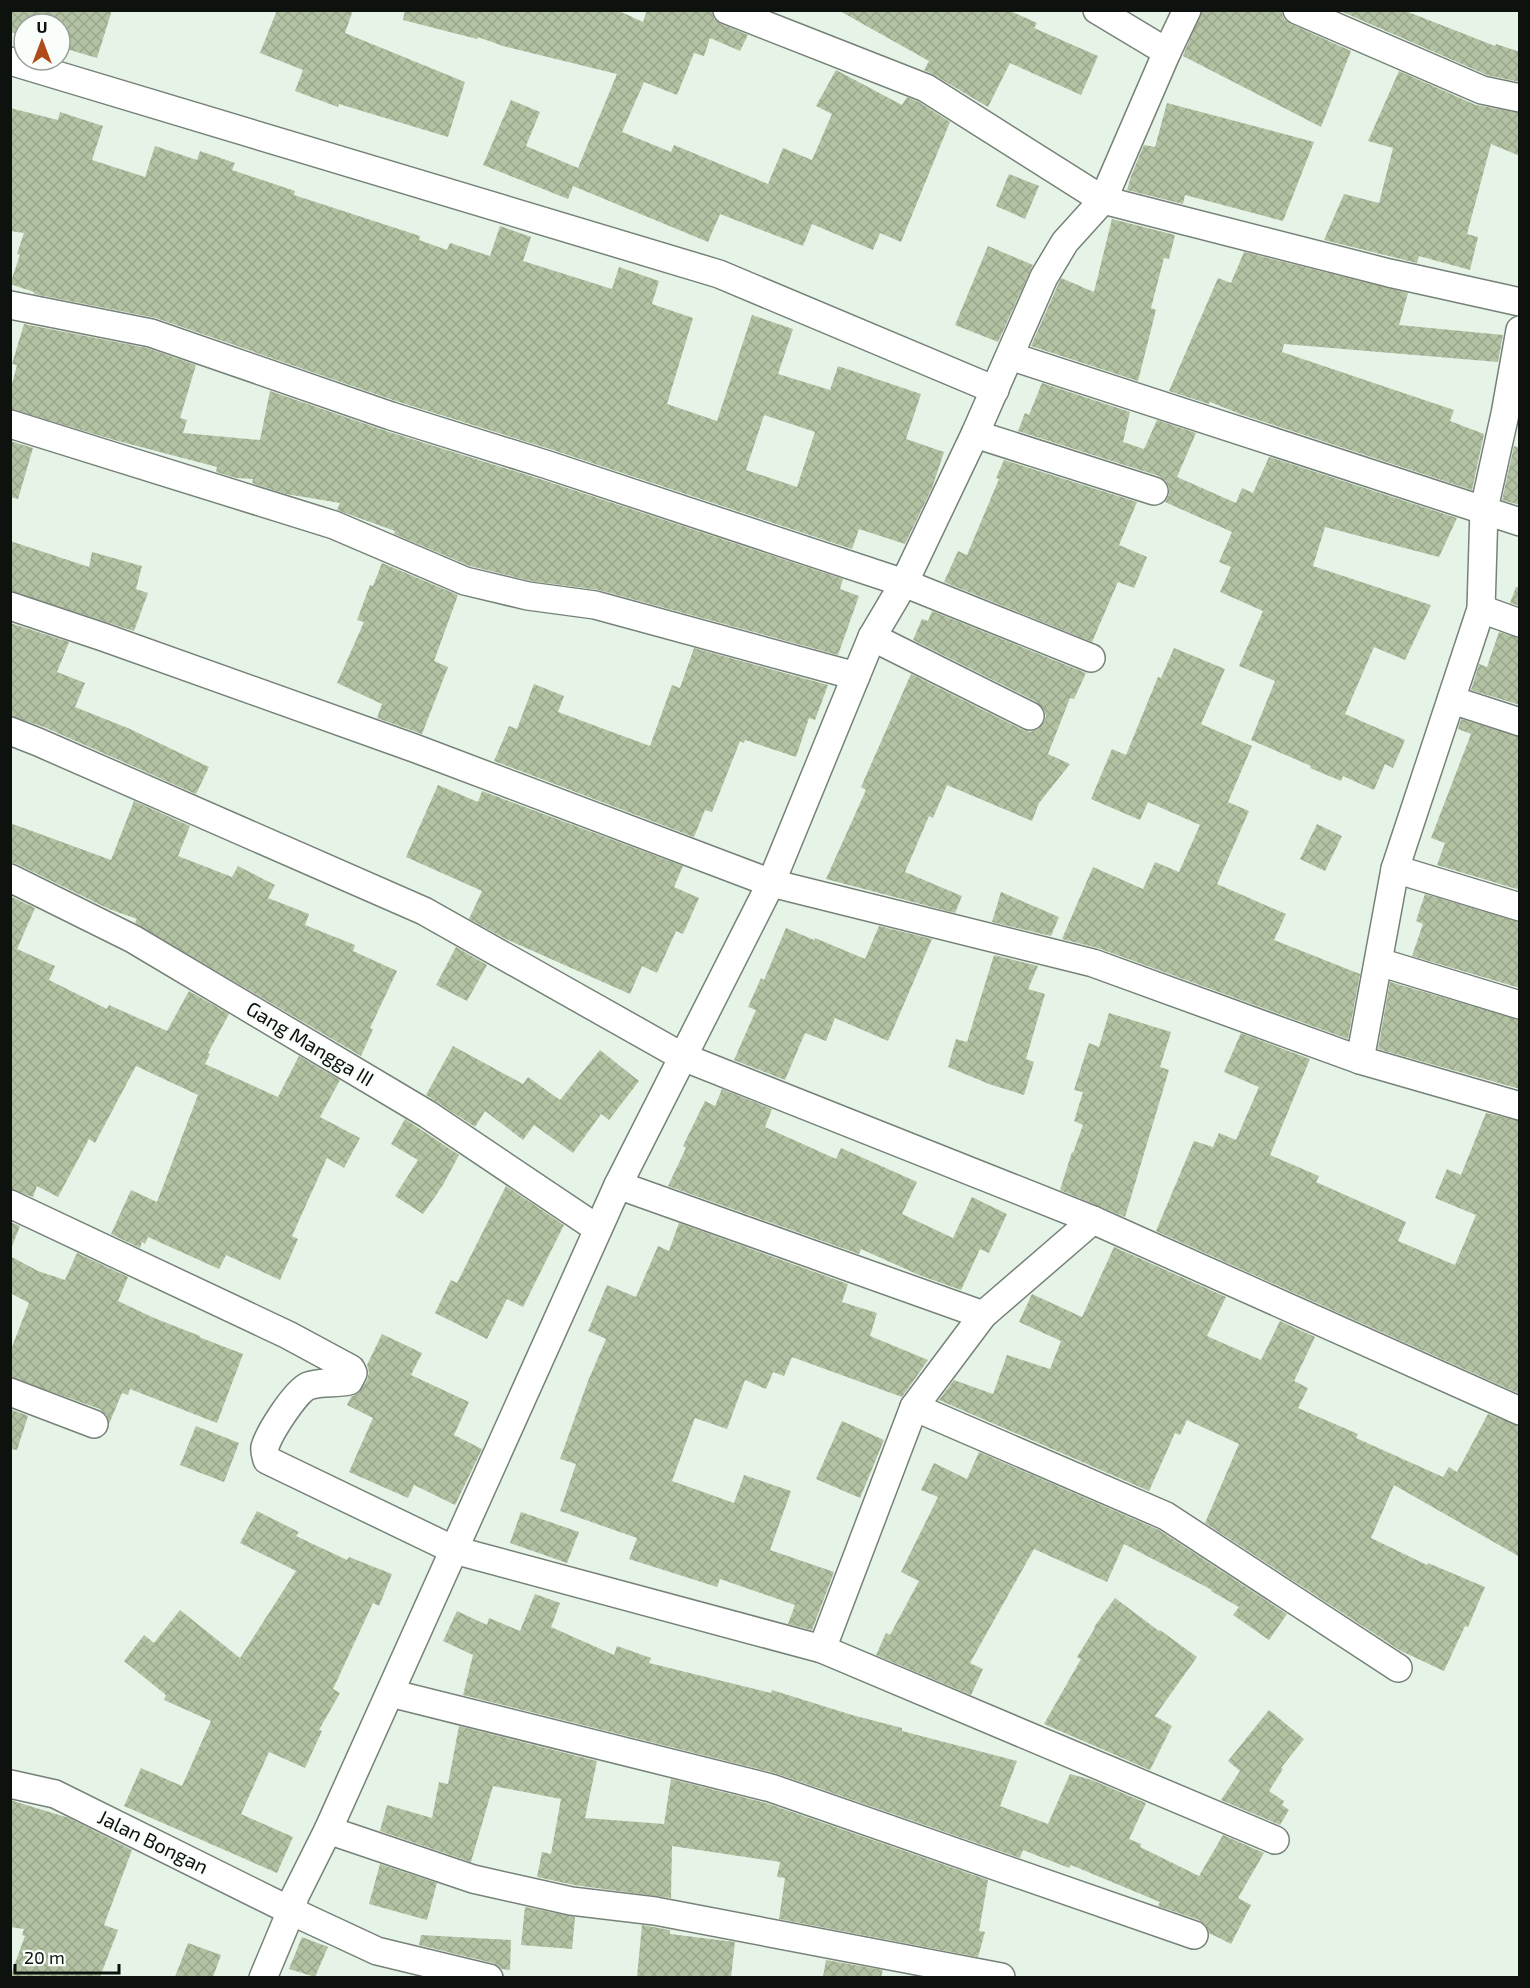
<svg xmlns="http://www.w3.org/2000/svg" width="1530" height="1988" font-family="'Exo 2',sans-serif">
<style>
.building{fill:url(#building-cross-hatch);fill-rule:evenodd}
.lines{fill:none;stroke-linecap:round;stroke-linejoin:round}
.street-casing{stroke:#768278;stroke-width:30}
.street{stroke:#fff;stroke-width:27}
.labels{text-anchor:middle;stroke-width:4.5;stroke-linejoin:round;paint-order:stroke}
.street-label{font-size:20px;fill:#0d120e;stroke:#f9fefa}
</style>
<defs>
<pattern id="building-cross-hatch" width="8" height="8" patternUnits="userSpaceOnUse" patternTransform="scale(1.5)"><rect width="8" height="8" fill="#b3c2a3"/><path d="M0 0l8 8M0 8l8-8" fill="none" stroke="#99a68b"/></pattern>
</defs>
<rect width="100%" height="100%" fill="#e6f4e8"/>
<g class="building">
<polygon points="10,10 112,10 97,58 60,47 60,24 24,24 24,36 10,32"/>
<polygon points="277,10 353,10 345,33 465,82 448,137 339,104 338,107 295,91 303,70 260,53"/>
<polygon points="405,10 617,10 643,22 647,10 712,10 714,19 721,24 748,35 740,51 710,38 704,56 694,53 677,95 644,82 622,132 671,152 674,145 768,184 783,148 812,160 832,114 816,106 836,70 902,105 907,97 919,102 950,122 901,242 880,233 873,250 812,224 803,246 720,214 708,242 573,186 568,199 483,165 511,100 540,112 526,146 578,168 617,74 503,46 478,37 477,39 403,20"/>
<polygon points="838,10 1008,10 1037,23 1034,28 1098,56 1081,95 1010,63 988,107 934,75 924,70 929,61"/>
<polygon points="1202,10 1281,10 1284,19 1291,24 1351,51 1321,127 1183,56"/>
<polygon points="1338,10 1403,10 1495,46 1496,44 1520,52 1520,82 1487,75"/>
<polygon points="1399,71 1476,105 1520,113 1520,156 1491,144 1467,234 1478,237 1470,270 1419,256 1417,263 1324,240 1344,194 1379,203 1393,148 1368,141"/>
<polygon points="1167,103 1314,142 1283,221 1185,195 1183,204 1127,190 1131,176 1144,145 1155,147"/>
<path d="M10,108L58,120L60,112L103,126L92,160L145,177L155,146L197,160L200,151L235,163L232,170L295,191L294,195L420,236L419,240L447,250L450,243L490,256L500,226L531,237L523,261L612,289L619,267L659,281L652,304L693,318L667,404L717,421L752,315L793,329L778,374L830,390L838,366L921,394L906,439L944,452L932,488L905,544L859,529L852,549L550,449L396,401L156,318L34,294V292L10,284L20,255L17,254L24,233L10,231ZM764,415L815,432L797,487L746,470Z"/>
<polygon points="1009,174 1039,186 1025,219 996,206"/>
<polygon points="1112,219 1175,235 1169,259 1164,258 1151,308 1156,310 1138,381 1031,346 1061,278 1094,292"/>
<polygon points="988,246 1033,265 998,342 955,325"/>
<polygon points="1244,252 1408,293 1399,325 1503,335 1498,362 1284,344 1282,352 1454,410 1450,421 1484,434 1472,490 1240,414 1210,402 1209,404 1169,391 1218,278 1231,283"/>
<polygon points="24,324 147,348 196,365 180,418 187,420 183,433 260,440 270,391 386,431 540,479 843,579 840,589 859,596 838,655 599,590 531,581 470,566 394,534 395,531 337,510 340,503 286,494 252,483 253,479 236,478 216,472 217,467 118,441 10,409 10,392 17,365 12,364"/>
<polygon points="1042,383 1130,412 1123,442 1144,449 1157,420 1196,433 1177,477 1236,503 1242,488 1253,493 1269,457 1457,518 1439,557 1325,527 1313,566 1431,605 1405,660 1374,647 1345,714 1405,740 1393,768 1385,764 1374,790 1343,776 1341,781 1310,768 1311,766 1251,740 1275,681 1239,666 1263,611 1220,592 1231,567 1219,562 1232,532 1165,502 1169,495 1169,487 1166,481 1159,476 1018,431 1025,413 1029,415"/>
<polygon points="10,441 33,448 18,499 10,497"/>
<polygon points="1514,446 1520,448 1520,505 1502,500"/>
<polygon points="1004,460 1137,502 1119,545 1147,557 1134,588 1118,582 1092,642 944,582 958,551 967,555 999,479 996,478"/>
<polygon points="10,541 89,567 92,552 142,566 136,589 148,593 134,631 10,591"/>
<polygon points="382,563 458,595 434,661 448,667 422,734 377,718 382,704 337,683 364,622 357,620 370,585 373,586"/>
<polygon points="1516,587 1520,587 1520,606 1510,603"/>
<polygon points="932,611 1086,673 1074,699 1070,698 1048,754 1070,764 1039,803 1032,821 947,785 933,818 929,816 905,872 962,896 955,913 826,879 866,790 861,787 911,674 1023,730 1030,732 1038,729 1044,722 1046,716 1043,708 1037,702 913,640 922,619 928,621"/>
<polygon points="10,623 69,642 57,672 85,683 75,707 130,729 209,767 196,794 44,727 10,716"/>
<polygon points="1499,632 1520,638 1520,705 1471,690 1479,664 1487,667"/>
<polygon points="694,648 828,685 815,720 809,718 796,757 745,740 744,743 740,741 712,812 705,810 694,837 494,761 509,726 517,729 534,684 564,696 558,712 650,746 672,685 680,688"/>
<polygon points="1174,648 1225,669 1201,724 1252,746 1228,802 1249,811 1217,884 1286,914 1274,940 1360,974 1348,1039 1098,948 1062,939 1093,867 1143,889 1155,862 1179,872 1200,825 1148,802 1140,820 1091,799 1112,749 1126,755 1158,677 1161,678"/>
<polygon points="1461,719 1520,737 1520,890 1437,865 1445,843 1431,838 1471,734 1458,729"/>
<polygon points="438,785 478,802 482,791 683,866 674,887 699,898 683,934 676,931 657,973 642,966 630,994 506,939 469,919 482,891 406,857"/>
<polygon points="134,801 190,826 178,856 232,877 238,866 275,885 268,898 309,914 305,925 355,945 353,951 397,971 370,1028 373,1029 361,1056 135,923 137,919 109,909 17,864 10,862 10,823 111,860"/>
<polygon points="1317,824 1342,836 1325,871 1300,859"/>
<polygon points="1001,892 1059,917 1051,936 992,922"/>
<polygon points="1425,894 1520,922 1520,988 1412,956 1423,924 1416,921"/>
<polygon points="10,896 35,908 17,949 55,966 49,980 107,1009 109,1005 167,1031 189,991 229,1014 208,1053 210,1054 205,1064 278,1097 299,1056 340,1080 320,1117 360,1138 344,1168 327,1158 292,1236 298,1239 280,1280 226,1255 219,1269 148,1237 145,1244 142,1242 140,1248 111,1234 131,1190 157,1202 198,1095 136,1066 95,1143 89,1139 58,1197 37,1186 33,1197 10,1189"/>
<polygon points="879,926 932,939 888,1041 835,1018 826,1041 805,1033 785,1080 734,1060 756,1010 748,1007 761,978 764,980 786,928 814,940 815,938 865,959"/>
<polygon points="456,947 487,965 467,1001 436,985"/>
<polygon points="994,955 1038,966 1028,989 1045,994 1026,1059 1034,1062 1024,1095 989,1084 948,1067 956,1039 967,1042"/>
<polygon points="1390,982 1520,1020 1520,1089 1378,1049"/>
<polygon points="1109,1013 1171,1032 1160,1067 1169,1070 1125,1217 1060,1190 1072,1152 1073,1153 1083,1125 1074,1121 1083,1092 1074,1090 1089,1043 1099,1047"/>
<polygon points="1241,1033 1310,1059 1270,1155 1319,1176 1316,1182 1406,1222 1398,1241 1455,1265 1476,1215 1435,1198 1447,1169 1461,1175 1486,1113 1520,1121 1520,1394 1156,1231 1194,1141 1213,1147 1219,1133 1236,1140 1259,1087 1224,1072"/>
<polygon points="453,1046 523,1084 528,1077 560,1100 600,1050 639,1081 609,1120 601,1114 573,1153 534,1125 523,1140 485,1111 475,1127 426,1095"/>
<polygon points="722,1089 772,1109 765,1127 836,1159 841,1148 917,1182 902,1214 953,1238 972,1197 1007,1214 989,1253 980,1249 961,1290 919,1275 861,1249 859,1254 668,1186 686,1148 683,1146 705,1101 715,1106"/>
<polygon points="405,1119 459,1155 443,1185 423,1214 395,1196 418,1160 391,1144"/>
<polygon points="506,1186 564,1225 523,1307 507,1299 487,1339 435,1313 451,1280 457,1283"/>
<polygon points="10,1222 20,1226 11,1249 10,1249"/>
<polygon points="679,1223 848,1284 842,1302 877,1313 870,1336 928,1360 902,1397 792,1357 784,1376 773,1372 766,1389 745,1380 727,1429 695,1418 672,1481 734,1503 744,1475 791,1491 770,1550 834,1572 812,1630 788,1624 795,1605 720,1579 717,1587 629,1559 637,1538 560,1511 576,1464 560,1459 588,1381 606,1339 588,1331 607,1285 636,1297 658,1246 669,1251"/>
<polygon points="1114,1247 1226,1297 1207,1336 1261,1360 1280,1321 1315,1337 1294,1381 1308,1388 1298,1408 1358,1434 1356,1438 1443,1477 1449,1467 1457,1472 1488,1414 1520,1426 1520,1557 1394,1485 1371,1538 1427,1565 1428,1563 1485,1587 1468,1627 1465,1626 1444,1671 1401,1651 1205,1523 1239,1444 1187,1420 1180,1435 1175,1433 1149,1491 939,1400 954,1380 993,1394 1007,1355 1050,1369 1061,1341 1019,1322 1032,1294 1082,1317"/>
<polygon points="77,1253 128,1277 118,1301 154,1318 200,1336 199,1337 243,1354 217,1423 130,1389 128,1395 122,1393 109,1424 107,1415 100,1409 10,1377 10,1352 29,1303 10,1293 10,1256 38,1271 65,1280"/>
<polygon points="382,1334 422,1353 411,1375 469,1402 454,1435 482,1449 455,1505 414,1485 408,1498 349,1472 373,1418 347,1405 351,1397 359,1393 367,1380 369,1372 367,1365"/>
<polygon points="10,1409 28,1416 17,1450 10,1449"/>
<polygon points="842,1421 884,1440 860,1498 816,1479"/>
<polygon points="196,1426 239,1443 224,1482 180,1465"/>
<polygon points="979,1452 1159,1530 1287,1614 1269,1640 1233,1615 1239,1607 1211,1591 1212,1590 1124,1544 1107,1582 1034,1549 970,1663 983,1669 971,1695 876,1655 886,1633 890,1635 919,1581 901,1572 938,1497 921,1490 934,1463 967,1479"/>
<polygon points="257,1511 299,1532 296,1536 347,1560 349,1557 392,1574 379,1606 373,1603 333,1689 340,1693 319,1730 322,1731 305,1768 269,1752 241,1814 293,1837 277,1873 124,1806 141,1768 182,1786 211,1721 164,1700 166,1695 124,1661 144,1635 154,1643 180,1610 240,1658 296,1571 240,1543"/>
<polygon points="521,1512 579,1532 567,1563 510,1543"/>
<polygon points="535,1594 560,1603 551,1627 614,1655 617,1646 651,1658 649,1663 771,1693 772,1690 852,1715 902,1728 902,1731 1017,1761 1000,1806 1048,1824 1070,1774 1092,1780 1146,1803 1129,1839 1141,1844 1140,1847 1199,1876 1223,1835 1264,1853 1238,1898 1251,1905 1231,1944 1209,1933 1206,1925 1199,1920 1158,1906 1160,1902 1071,1865 1069,1868 1023,1850 1020,1858 775,1773 463,1695 473,1655 443,1641 457,1611 487,1625 489,1618 520,1631"/>
<polygon points="1115,1598 1159,1631 1160,1630 1197,1657 1155,1716 1172,1726 1150,1770 1044,1724 1081,1659 1077,1657 1095,1628 1094,1627"/>
<polygon points="1269,1710 1304,1739 1281,1768 1283,1769 1269,1791 1284,1801 1282,1805 1289,1810 1280,1825 1221,1800 1240,1771 1228,1761"/>
<polygon points="459,1726 597,1761 585,1818 664,1824 671,1779 766,1803 988,1880 979,1931 985,1932 978,1957 779,1919 785,1878 777,1877 780,1862 672,1846 671,1898 574,1885 537,1877 542,1852 551,1854 561,1799 493,1786 471,1862 380,1831 387,1805 432,1818 439,1782 448,1784"/>
<polygon points="10,1800 69,1818 132,1850 104,1925 118,1930 100,1977 10,1977 25,1936 22,1935 24,1929 10,1927"/>
<polygon points="380,1864 437,1883 427,1920 369,1904"/>
<polygon points="525,1907 575,1917 572,1949 521,1945"/>
<polygon points="642,1925 670,1930 670,1934 735,1942 731,1977 637,1977"/>
<polygon points="421,1935 511,1940 510,1970 502,1969 493,1963 419,1945"/>
<polygon points="302,1937 328,1947 315,1977 289,1969"/>
<polygon points="188,1943 221,1955 213,1977 175,1977"/>
<polygon points="826,1960 883,1970 881,1977 823,1977"/>
</g>
<g class="lines">
<defs>
<g id="street">
<polyline points="727,10 926,88 1103,200 1389,273 1520,302"/>
<polyline points="1097,10 1167,52"/>
<polyline points="1297,10 1482,90 1520,98"/>
<polyline points="10,61 719,274 995,390"/>
<polyline points="10,305 151,333 391,416 545,464 904,583 1091,658"/>
<polyline points="1010,356 1520,522"/>
<polyline points="10,424 334,525 465,581 528,596 595,605 856,676"/>
<polyline points="975,434 1154,491"/>
<polyline points="10,606 103,637 414,748 771,883 1093,963 1360,1060 1520,1106"/>
<polyline points="1481,609 1520,623"/>
<polyline points="872,637 1030,716"/>
<polyline points="1452,700 1520,722"/>
<polyline points="10,731 38,742 424,911 683,1057 1093,1220 1520,1411"/>
<polyline points="1395,869 1520,907"/>
<polyline points="10,878 133,939 427,1114 598,1229"/>
<polyline points="1379,962 1520,1005"/>
<polyline points="1360,1060 1395,869 1481,609 1484,509 1505,414 1520,330"/>
<polyline points="618,1185 983,1315"/>
<path d="M10,1204L288,1335L351,1369L353,1373L349,1381C336,1384 320,1381 308,1386C295,1392 269,1433 265,1447C264,1451 266,1456 267,1460L454,1550L822,1649L1275,1840"/>
<polyline points="10,1392 94,1424"/>
<polyline points="914,1407 1166,1516 1398,1668"/>
<polyline points="822,1649 914,1407 983,1315 1093,1220"/>
<polyline points="390,1693 771,1788 1194,1935"/>
<polyline points="10,1784 55,1794 291,1911 377,1951 489,1978"/>
<polyline points="328,1830 473,1879 571,1901 655,1911 1001,1977"/>
<polyline points="263,1978 291,1911 295,1896 328,1830 618,1185 771,883 872,637 904,583 975,434 1044,277 1065,242 1103,200 1167,52 1187,10"/>
</g>
</defs>
<use href="#street" class="street-casing"/>
<use href="#street" class="street"/>
</g>
<g class="labels">
<g class="street-label">
<text transform="translate(310 1044) rotate(31)" y="7">Gang Mangga III</text>
<text transform="translate(153 1842) rotate(26)" y="7">Jalan Bongan</text>
</g>
</g>
<rect width="1530" height="1988" fill="none" stroke="#0d120e" stroke-width="24"/>
<g transform="translate(42 42)"><circle r="28" fill="#f9fefa" stroke="#9ba09c" stroke-width="1.5"/>
<path d="M0-4.5L10 22L0 15L-10 22Z" fill="#b04b1d"/>
<text y="-9" font-size="16" font-weight="bold" text-anchor="middle" fill="#0d120e">U</text>
</g>
<path d="M15 1964v9h104v-9" fill="none" stroke="#0d120e" stroke-width="3"/>
<text x="24" y="1964" font-size="18" fill="#0d120e" stroke="#f9fefa" stroke-width="4.5" paint-order="stroke">20 m</text>
</svg>
